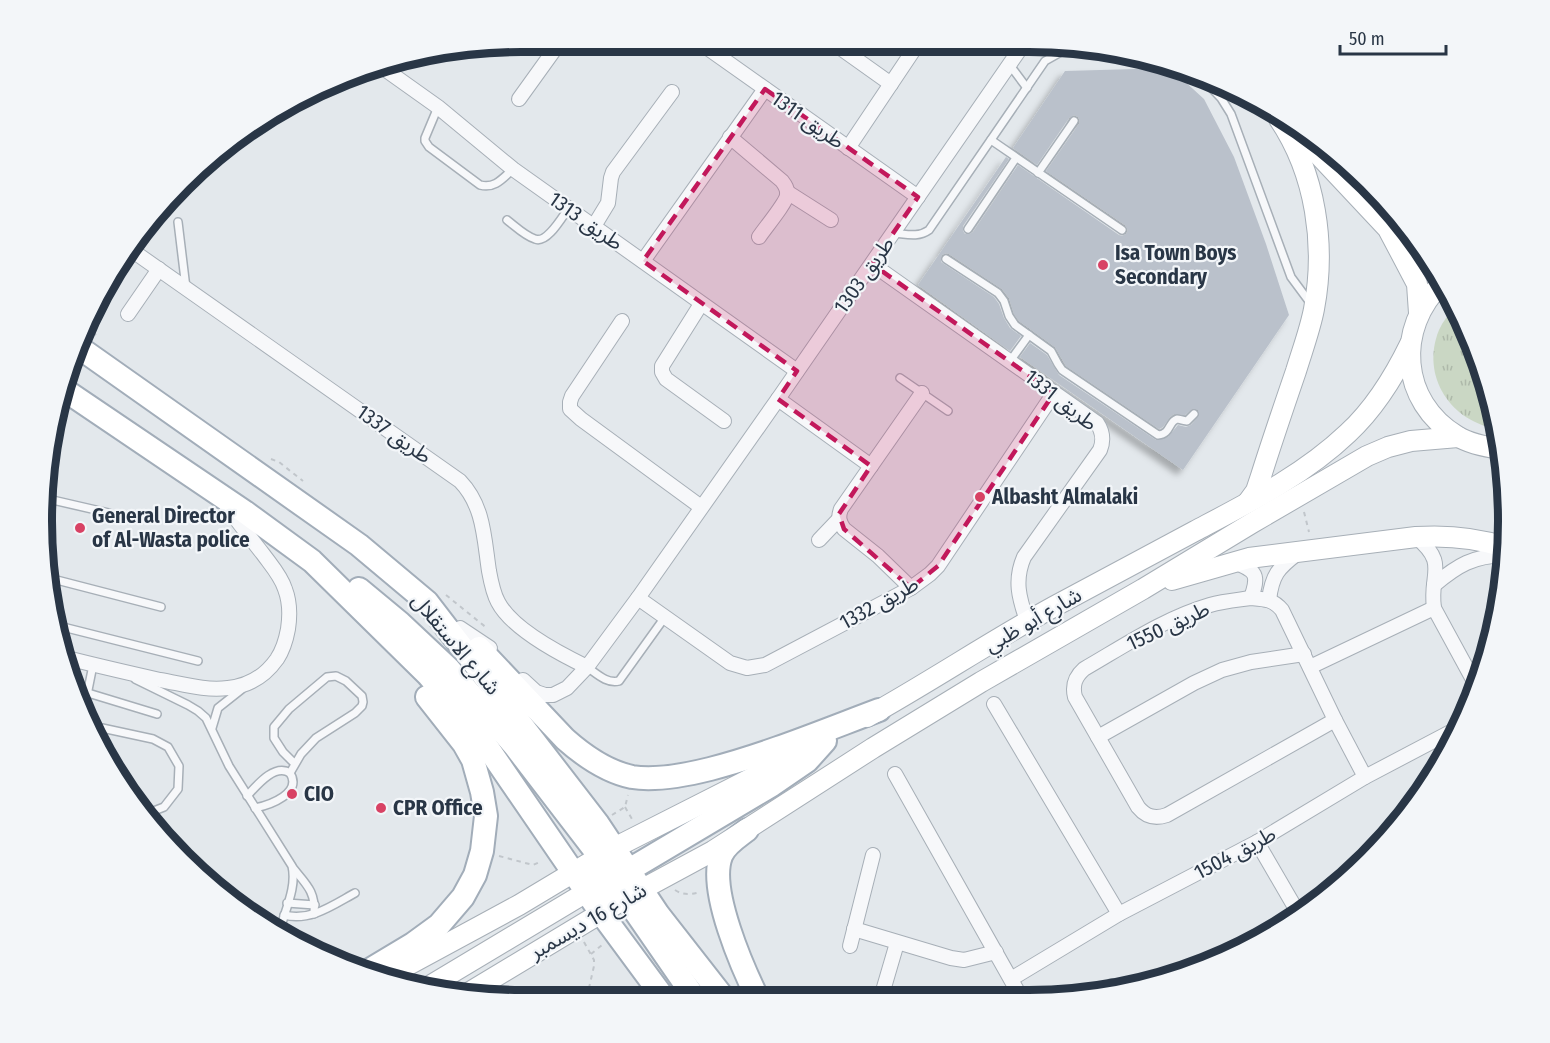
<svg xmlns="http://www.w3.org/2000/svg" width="1550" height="1043" font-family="'Fira Sans Condensed','Noto Sans Arabic',sans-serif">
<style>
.grass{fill:url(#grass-tufts)}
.building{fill:#bac1cb;filter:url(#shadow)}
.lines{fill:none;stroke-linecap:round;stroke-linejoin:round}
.lane-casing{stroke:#a7afb7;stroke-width:10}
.street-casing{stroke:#a7afb7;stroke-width:16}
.secondary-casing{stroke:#a7afb7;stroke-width:22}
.primary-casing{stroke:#a2adb9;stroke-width:26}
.path{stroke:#c1c6cb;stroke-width:2;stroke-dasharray:4.5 4.5;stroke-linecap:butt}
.lane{stroke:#f7f8fa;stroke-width:7}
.street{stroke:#f7f8fa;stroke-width:14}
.secondary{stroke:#fff;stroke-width:20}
.primary{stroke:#fff;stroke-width:22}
.marked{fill:#c2185b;fill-opacity:0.2;stroke:#c2185b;stroke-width:4.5;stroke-dasharray:12 8;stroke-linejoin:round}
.poi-dot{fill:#d84264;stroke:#f3f6f9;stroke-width:2}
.labels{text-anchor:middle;stroke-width:4.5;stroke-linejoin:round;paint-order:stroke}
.street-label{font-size:21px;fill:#293646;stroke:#f3f6f9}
.poi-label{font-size:21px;font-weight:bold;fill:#293646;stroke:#f3f6f9;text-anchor:start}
.rim{fill:none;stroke:#293646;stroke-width:8}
</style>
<defs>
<pattern id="grass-tufts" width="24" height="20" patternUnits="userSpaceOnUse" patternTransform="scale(1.5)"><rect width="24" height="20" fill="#cad7c4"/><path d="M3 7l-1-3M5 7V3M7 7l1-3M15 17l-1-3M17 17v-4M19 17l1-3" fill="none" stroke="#aeb9aa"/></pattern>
<filter id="shadow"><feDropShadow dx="-5.5" dy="5.5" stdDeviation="3" flood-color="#0004"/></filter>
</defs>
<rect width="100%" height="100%" fill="#e3e8ec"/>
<path class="grass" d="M1455,307L1471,338L1499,429C1451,423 1420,376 1439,330C1443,321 1449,314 1455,307Z"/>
<polygon class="building" points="1170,68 1204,99 1234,157 1266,244 1289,315 1183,470 1020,357 1030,343 1047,355 1059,375 1156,440 1168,437 1178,425 1186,427 1191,425 1199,416 1198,410 1192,409 1185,415 1174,414 1170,417 1163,427 1159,429 1066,366 1055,347 1019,321 1014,314 1009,298 1002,289 949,254 946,253 942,255 941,262 994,297 999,304 1004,318 1010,328 1021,336 1010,351 918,285 1006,157 1009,159 963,226 963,231 965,234 970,234 973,232 1018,165 1119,235 1122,236 1126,234 1128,230 1125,225 1046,171 1079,124 1080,121 1078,117 1074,115 1069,118 1037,165 1013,148 1065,71"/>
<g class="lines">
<defs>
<g id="lane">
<polyline points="1009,64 1027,88"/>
<polyline points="1203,79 1221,98 1231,114 1291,277 1311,304"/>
<path d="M438,107L425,138V141L429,147L480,185C495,189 503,178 513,169"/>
<polyline points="991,140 1122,230"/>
<polyline points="1038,173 1074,121"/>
<path d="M507,220C515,226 525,236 535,239C547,244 562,217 568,209"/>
<polyline points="178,222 186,288"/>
<polyline points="968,229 1016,158"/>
<path d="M893,233C906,234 918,238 929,230L1045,61L1061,52L1088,48"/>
<path d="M946,259L998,293L1004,301L1009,316L1015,325L1051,351L1058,364L1062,370L1158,435C1171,434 1168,422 1177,419C1178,419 1186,421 1187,421L1194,414"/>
<polyline points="1010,361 1029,335"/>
<polyline points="900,378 948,411"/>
<polyline points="44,498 109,513"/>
<polyline points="49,578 161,607"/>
<polyline points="55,625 198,661"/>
<path d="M587,667C597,674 607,684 619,681L665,617"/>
<path d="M135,679L188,705L198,711L206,718L229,766L292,866C297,887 285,910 280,930"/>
<polyline points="88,693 157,714"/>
<polyline points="85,705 93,665"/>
<polyline points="94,728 102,728 153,739 168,747 179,766 178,789 164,807 146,814"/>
<polyline points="212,728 218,708 242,689"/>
<polyline points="290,773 301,754 316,738 355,713 362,706 363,702 362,696 346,681 336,676 327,677 289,709 274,727 274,738 283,752 295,764"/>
<path d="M247,796C257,785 275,763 290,773C303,793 270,805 255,808"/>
<path d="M293,868C306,884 316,892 314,914"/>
<polyline points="287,903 315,905"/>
<path d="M284,915C310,922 333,905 355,893"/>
</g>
<g id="street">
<polyline points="699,42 918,197"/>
<polyline points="832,42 891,84"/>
<polyline points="379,65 438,107 513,169 797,371"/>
<polyline points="519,99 560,42"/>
<path d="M730,137L782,181C785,185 788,189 787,195C786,203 765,228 759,237"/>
<polyline points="848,148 919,42"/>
<polyline points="787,192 831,220"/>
<polyline points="594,226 608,203 611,178 613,172 672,92"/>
<path d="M130,249L460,481C484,506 484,538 489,571C491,582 493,593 498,602C512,629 560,654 587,667"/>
<polyline points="643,261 765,89"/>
<path d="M872,264L1097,423C1103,432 1104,440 1100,450L1024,557C1014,580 1019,598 1027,621"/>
<polyline points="701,304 662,366 662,372 666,379 724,421"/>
<polyline points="128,314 159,269"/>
<polyline points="622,321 572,396 570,402 570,409 581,419 701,507"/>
<polyline points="778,399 871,466"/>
<path d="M1416,537C1449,564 1429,574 1434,608L1477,687"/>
<polyline points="819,540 839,519"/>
<path d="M1234,562C1257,571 1259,575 1251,598"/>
<path d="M1434,585C1458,565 1473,556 1505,555"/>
<path d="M911,588L878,556L844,529C839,522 838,517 841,509L922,393"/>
<polyline points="1498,591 1501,595"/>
<polyline points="638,598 730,663 747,668 765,665 911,588 930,574 938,566 1054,393"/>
<path d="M1251,598C1264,599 1273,599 1282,610L1335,720L1167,815C1155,819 1146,817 1138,807L1075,697C1072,685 1075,677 1084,669C1124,646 1165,618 1210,605C1223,601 1237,600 1251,598Z"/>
<path d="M1269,600C1272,575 1278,568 1298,553"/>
<polyline points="460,628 490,648"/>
<path d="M67,658C98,666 129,673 160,680C183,684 205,691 228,688C249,686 265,676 277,659C283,650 286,640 288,629C290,616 290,602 285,589C281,576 271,565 263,554C251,539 239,523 227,507"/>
<polyline points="1310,667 1434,608"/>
<polyline points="523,680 536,692 545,695 553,695 567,688 587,667 638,598 778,399 1025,42"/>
<polyline points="994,704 1119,914"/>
<polyline points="1335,720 1365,777"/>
<polyline points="1098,737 1194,683 1222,670 1251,662 1304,654"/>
<polyline points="895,774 1023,1001"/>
<polyline points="1257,842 1300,916"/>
<polyline points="854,929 951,958 964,960 996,952"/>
<polyline points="850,946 873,855"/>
<polyline points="1011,979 1119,914 1257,842 1365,777 1460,727"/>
<polyline points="1112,986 1115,992"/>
<polyline points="880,1001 897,943"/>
</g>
<g id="secondary">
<polyline points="1298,133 1388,229 1417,284 1419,313"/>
<path d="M1442,283C1395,328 1400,402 1457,436C1470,444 1486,447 1501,449"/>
<path d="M1248,502L1256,491L1261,476C1272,441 1284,406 1296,371C1302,351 1310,330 1314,309C1326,245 1316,174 1279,119"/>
<path d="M1172,580L1249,558L1416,537C1446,535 1477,538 1505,547"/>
<path d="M867,717C930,682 991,641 1055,606C1102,581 1148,556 1195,531C1248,503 1304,475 1348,433C1375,408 1394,377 1410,344"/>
<polyline points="386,977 519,905 614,848 815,746"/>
<polyline points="423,990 600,884"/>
<polyline points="465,995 626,898 713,851 873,748 981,682 1143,589 1252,523 1367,456 1388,447 1411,441 1458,437"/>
</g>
<g id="primary">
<polyline points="77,346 359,545 427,602 598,824 658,914 726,1001"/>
<polyline points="66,391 245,512 312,561 428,675 479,735 601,913 666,1001"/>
<polyline points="359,589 400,623 448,668 514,745 600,857 611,868 628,881"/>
<path d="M479,648L565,739C583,755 608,772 632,777C657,781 686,775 710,769C768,754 823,731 879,710"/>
<path d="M747,830C738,837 725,845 721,856C708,890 743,969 759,1001"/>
<path d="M574,873C593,872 607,877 621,891L697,1001"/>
<polyline points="601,913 615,885 629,870 772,785 807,761 825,741"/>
<polyline points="368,971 413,944 439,925 463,897 475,875 482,851 486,816 482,792 473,760 464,744 427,697"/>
</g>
</defs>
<use href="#lane" class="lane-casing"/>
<use href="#street" class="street-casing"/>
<use href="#secondary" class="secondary-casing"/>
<use href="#primary" class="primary-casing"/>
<g class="path">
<polyline points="86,326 96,335"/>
<polyline points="271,459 279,462 303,481"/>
<polyline points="1304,512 1309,532"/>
<polyline points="446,595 488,629"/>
<polyline points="625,807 632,819"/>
<polyline points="612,815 625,807 628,795"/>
<polyline points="499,856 533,865 542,861"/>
<path d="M675,890C684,896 691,894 701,892"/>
<polyline points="584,942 594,960 594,966 586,1001"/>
<polyline points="591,954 602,945"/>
</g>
<use href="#lane" class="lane"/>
<use href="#street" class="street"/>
<use href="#secondary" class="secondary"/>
<use href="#primary" class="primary"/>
</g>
<path class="marked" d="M765,89L918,197L872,264L1054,393L938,566L911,588L844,529L839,514L871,466L778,399L797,371L643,261Z"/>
<g class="poi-dot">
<circle cx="1103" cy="265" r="6"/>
<circle cx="980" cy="497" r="6"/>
<circle cx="80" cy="528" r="6"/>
<circle cx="292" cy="794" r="6"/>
<circle cx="381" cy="808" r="6"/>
</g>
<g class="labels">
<g class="street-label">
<text transform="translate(808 120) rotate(35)" y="7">طريق 1311</text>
<text transform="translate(586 221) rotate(35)" y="7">طريق 1313</text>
<text transform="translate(864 275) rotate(-55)" y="7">طريق 1303</text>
<text transform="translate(1061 400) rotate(38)" y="7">طريق 1331</text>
<text transform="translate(394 434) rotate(35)" y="7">طريق 1337</text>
<text transform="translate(879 603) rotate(-29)" y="7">طريق 1332</text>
<text transform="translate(1033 620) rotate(-30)" y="7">شارع أبو ظبي</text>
<text transform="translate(1168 626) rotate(-25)" y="7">طريق 1550</text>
<text transform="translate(456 644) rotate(50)" y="7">شارع الاستقلال</text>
<text transform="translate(1235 853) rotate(-28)" y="7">طريق 1504</text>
<text transform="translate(588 921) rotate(-30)" y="7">شارع 16 ديسمبر</text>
</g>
<g class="poi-label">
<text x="1115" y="260">Isa Town Boys<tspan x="1115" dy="24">Secondary</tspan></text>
<text x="992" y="504">Albasht Almalaki</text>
<text x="92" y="523">General Director<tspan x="92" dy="24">of Al-Wasta police</tspan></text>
<text x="304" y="801">CIO</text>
<text x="393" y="815">CPR Office</text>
</g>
</g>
<path d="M0 0H1550V1043H0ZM521 52H1029A469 469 0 0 1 1498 521V521A469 469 0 0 1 1029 990H521A469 469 0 0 1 52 521V521A469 469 0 0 1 521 52Z" fill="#f3f6f9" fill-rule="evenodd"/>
<path class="rim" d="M521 52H1029A469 469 0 0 1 1498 521V521A469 469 0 0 1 1029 990H521A469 469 0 0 1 52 521V521A469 469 0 0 1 521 52Z"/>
<path d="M1340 45v9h106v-9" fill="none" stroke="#293646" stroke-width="3"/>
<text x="1349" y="45" font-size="18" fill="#293646" stroke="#f3f6f9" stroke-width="4.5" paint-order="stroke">50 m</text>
</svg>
